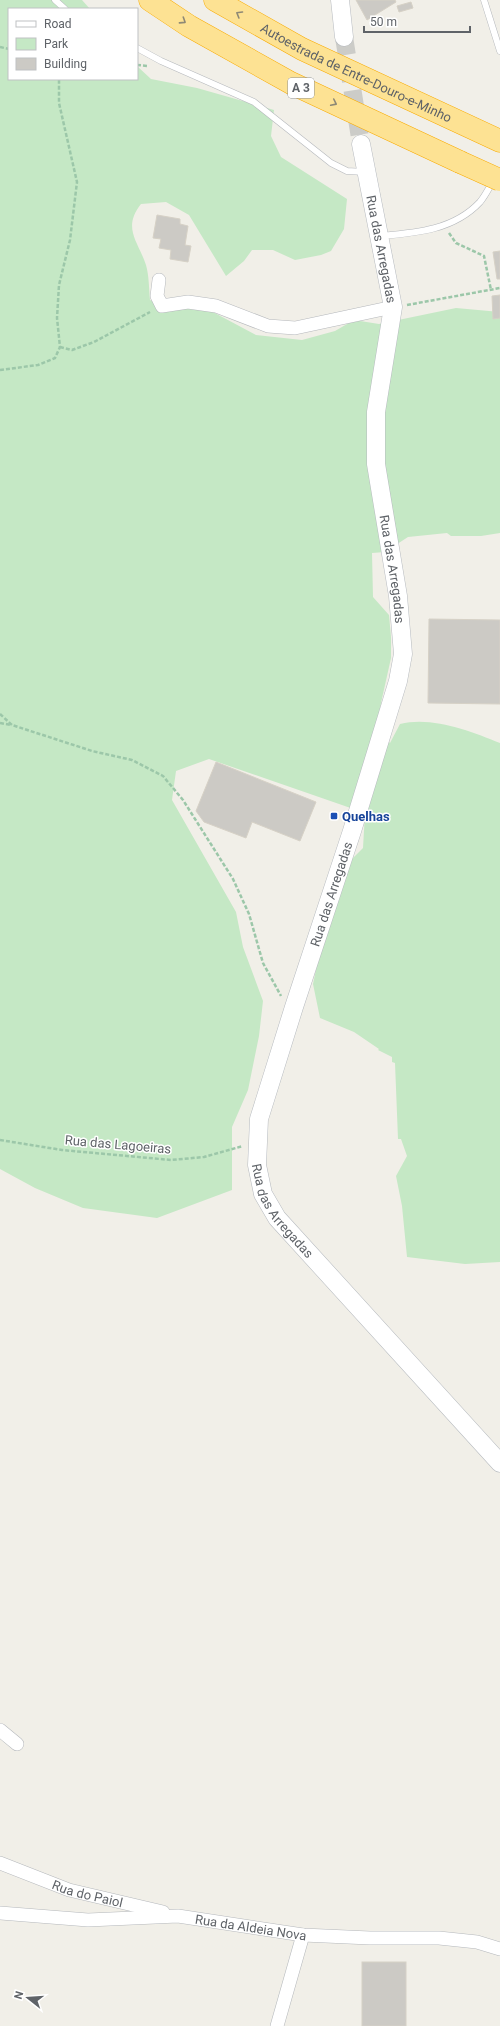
<svg xmlns="http://www.w3.org/2000/svg" width="500" height="2026" font-family="Roboto,sans-serif">
<style>
.green{fill:#c5e8c5}
.building{fill:#cccac5;stroke:#d6d1c6}
.lines{fill:none;stroke-linecap:round;stroke-linejoin:round}
.secondary-tunnel{stroke:#ccccc8;stroke-width:18;stroke-dasharray:18 9;stroke-linecap:butt}
.lane-casing{stroke:#b5b8bc;stroke-width:7}
.street-casing{stroke:#b5b8bc;stroke-width:14}
.secondary-casing{stroke:#b6babf;stroke-width:19}
.highway-casing{stroke:#f9ab00;stroke-width:23}
.path{stroke:#9cc7a9;stroke-width:2.5;stroke-dasharray:4 2;stroke-linecap:butt}
.lane{stroke:#fff;stroke-width:6}
.street{stroke:#fff;stroke-width:13}
.secondary{stroke:#fff;stroke-width:18}
.highway{stroke:#fde293;stroke-width:22}
.highway-bridge-casing{stroke:#f9ab00;stroke-width:23;stroke-linecap:butt}
.highway-bridge{stroke:#fde293;stroke-width:22}
.oneway{stroke:#8e8975}
.transit-dot{fill:#1a4fb4;stroke:#fff;stroke-width:1.5}
.labels{text-anchor:middle;stroke-width:3;stroke-linejoin:round;paint-order:stroke}
.shield{fill:#fff;stroke:#8f9295;stroke-width:1}
.shield-label{font-size:12px;font-weight:bold;fill:#5f6368}
.street-label{font-size:13px;fill:#5f6368;stroke:#fff}
.transit-label{font-size:13px;font-weight:bold;fill:#164399;stroke:#fff;text-anchor:start}
</style>
<rect width="100%" height="100%" fill="#f1efe8"/>
<path class="green" d="M0,0H82L90,9H9V79H137V66L151,79L197,88L274,110L271,136L281,157L347,199L344,229L331,251L321,255L295,260L273,250H252L244,261L226,276L189,215L166,202L141,204C122,228 138,241 146,265C149,275 149,289 150,300L170,309L177,308L211,311L256,335L302,340L335,331L354,320L379,324L456,308L500,312V533L481,536H451L447,533L408,537L385,552L372,553L373,597L389,615L391,637V658L381,703L378,727L390,743L400,724C432,716 470,731 500,743V1262L465,1264L407,1257L402,1206L396,1176L407,1156L401,1139H398L395,1063L392,1062V1057L378,1050L379,1049L354,1032L320,1018L313,984L329,908L345,866L363,848L365,813L209,759L176,771L172,800L236,912L243,947L263,1001L259,1036L248,1090L232,1127V1190L157,1218L83,1208L35,1188L0,1169Z"/>
<g class="building">
<polygon points="356,0 395,0 396,2 367,20"/>
<polygon points="411,2 413,8 399,12 397,6"/>
<polygon points="157,215 180,219 180,224 188,226 185,245 191,246 188,262 170,259 171,250 159,248 161,239 153,238"/>
<polygon points="500,251 500,279 497,279 493,252"/>
<polygon points="500,295 500,318 493,319 492,296"/>
<polygon points="429,619 500,620 500,704 428,703"/>
<polygon points="216,762 316,802 300,841 252,822 246,838 204,822 196,811"/>
<rect x="362" y="1962" width="44" height="64"/>
</g>
<g class="lines">
<polyline class="secondary-tunnel" points="344,37 361,144"/>
<defs>
<g id="lane">
<polyline points="55,0 65,9"/>
<polyline points="484,0 500,51"/>
<polyline points="137,48 161,61 254,102 331,163 347,171 365,172"/>
<path d="M381,236C416,233 454,230 480,202C485,196 489,188 493,181"/>
</g>
<g id="street">
<polyline points="159,280 157,296 162,306 188,302 216,306 268,326 295,328 393,307"/>
<polyline points="0,1730 17,1744"/>
<path id="s1" d="M0,1863L69,1890L163,1912"/>
<path id="s2" d="M0,1913L88,1920L178,1916L303,1935L370,1938H439L477,1942L500,1949"/>
<polyline points="277,2026 303,1935"/>
</g>
<g id="secondary">
<polyline points="340,0 344,37"/>
<path id="s3" d="M361,144L393,307L376,412V464L398,596L403,654L398,681L352,831L294,1007L259,1119L257,1165L263,1194L277,1218L500,1463"/>
</g>
<g id="highway">
<polyline points="150,0 189,26 291,83 460,162"/>
<path id="s4" d="M215,0L302,49L500,141"/>
</g>
</defs>
<use href="#lane" class="lane-casing"/>
<use href="#street" class="street-casing"/>
<use href="#secondary" class="secondary-casing"/>
<use href="#highway" class="highway-casing"/>
<g class="path">
<polyline points="0,47 9,49"/>
<polyline points="137,65 148,66"/>
<polyline points="449,233 456,243 484,256 491,290"/>
<polyline points="407,305 500,288"/>
<polyline points="60,347 72,350 94,342 150,312"/>
<polyline points="0,370 38,365 55,358 60,347 57,318 59,285 70,240 77,182 59,103 59,79"/>
<polyline points="0,714 12,725 92,751 132,760 163,776 183,800 233,879 249,914 263,963 281,996"/>
<polyline points="0,723 12,725"/>
<polyline points="0,1140 62,1150 171,1160 204,1157 243,1146"/>
</g>
<use href="#lane" class="lane"/>
<use href="#street" class="street"/>
<use href="#secondary" class="secondary"/>
<use href="#highway" class="highway"/>
<defs>
<polyline id="highway-bridge" points="460,162 500,180"/>
</defs>
<use href="#highway-bridge" class="highway-bridge-casing"/>
<use href="#highway-bridge" class="highway-bridge"/>
</g>
<defs><path id="oneway-chevron" d="M-2-3.5L2.5 0L-2 3.5" fill="none" stroke-width="1.6" stroke-linecap="round" stroke-linejoin="round"/></defs>
<g class="oneway">
<use href="#oneway-chevron" transform="translate(239 14) rotate(-149)"/>
<use href="#oneway-chevron" transform="translate(183 21) rotate(33)"/>
<use href="#oneway-chevron" transform="translate(334 103) rotate(26)"/>
</g>
<rect class="transit-dot" x="330" y="812" width="8" height="8" rx="2"/>
<g class="labels">
<rect class="shield" x="288" y="78" width="26" height="20" rx="3"/>
<g class="shield-label">
<text x="301" y="92">A 3</text>
</g>
<g class="street-label">
<text dy="5" stroke="none"><textPath href="#s4" startOffset="159">Autoestrada de Entre-Douro-e-Minho</textPath></text>
<text dy="5" stroke="none"><textPath href="#s3" startOffset="107">Rua das Arregadas</textPath></text>
<text dy="5" stroke="none"><textPath href="#s3" startOffset="431">Rua das Arregadas</textPath></text>
<text transform="translate(331 894) rotate(-72)" y="5">Rua das Arregadas</text>
<text transform="translate(118 1144) rotate(5)" y="5">Rua das Lagoeiras</text>
<text dy="5" stroke="none"><textPath href="#s3" startOffset="1103">Rua das Arregadas</textPath></text>
<text dy="5" stroke="none"><textPath href="#s1" startOffset="93">Rua do Paiol</textPath></text>
<text dy="5" stroke="none"><textPath href="#s2" startOffset="252">Rua da Aldeia Nova</textPath></text>
</g>
<g class="transit-label">
<text x="342" y="821">Quelhas</text>
</g>
</g>
<rect x="8" y="8" width="130" height="72" fill="#ffffff" stroke="#bfc1c3"/>
<rect x="16" y="21" width="20" height="6" fill="#ffffff" stroke="#bfc1c3"/>
<text x="44" y="28" font-size="12" fill="#5f6368">Road</text>
<rect x="16" y="38" width="20" height="12" fill="#c5e8c5" stroke="#bfc1c3"/>
<text x="44" y="48" font-size="12" fill="#5f6368">Park</text>
<rect x="16" y="58" width="20" height="12" fill="#cccac5" stroke="#bfc1c3"/>
<text x="44" y="68" font-size="12" fill="#5f6368">Building</text>
<g transform="translate(28 1998) rotate(287)" stroke="#ffffff" stroke-width="3" paint-order="stroke">
<path d="M0-3L7 15L0 10L-7 15Z" fill="#5f6368"/>
<text y="-6" font-size="11" font-weight="bold" text-anchor="middle" fill="#5f6368">N</text>
</g>
<path d="M364 26v6h106v-6" fill="none" stroke="#5f6368" stroke-width="2"/>
<text x="370" y="26" font-size="12" fill="#5f6368" stroke="#ffffff" stroke-width="3" paint-order="stroke">50 m</text>
</svg>
